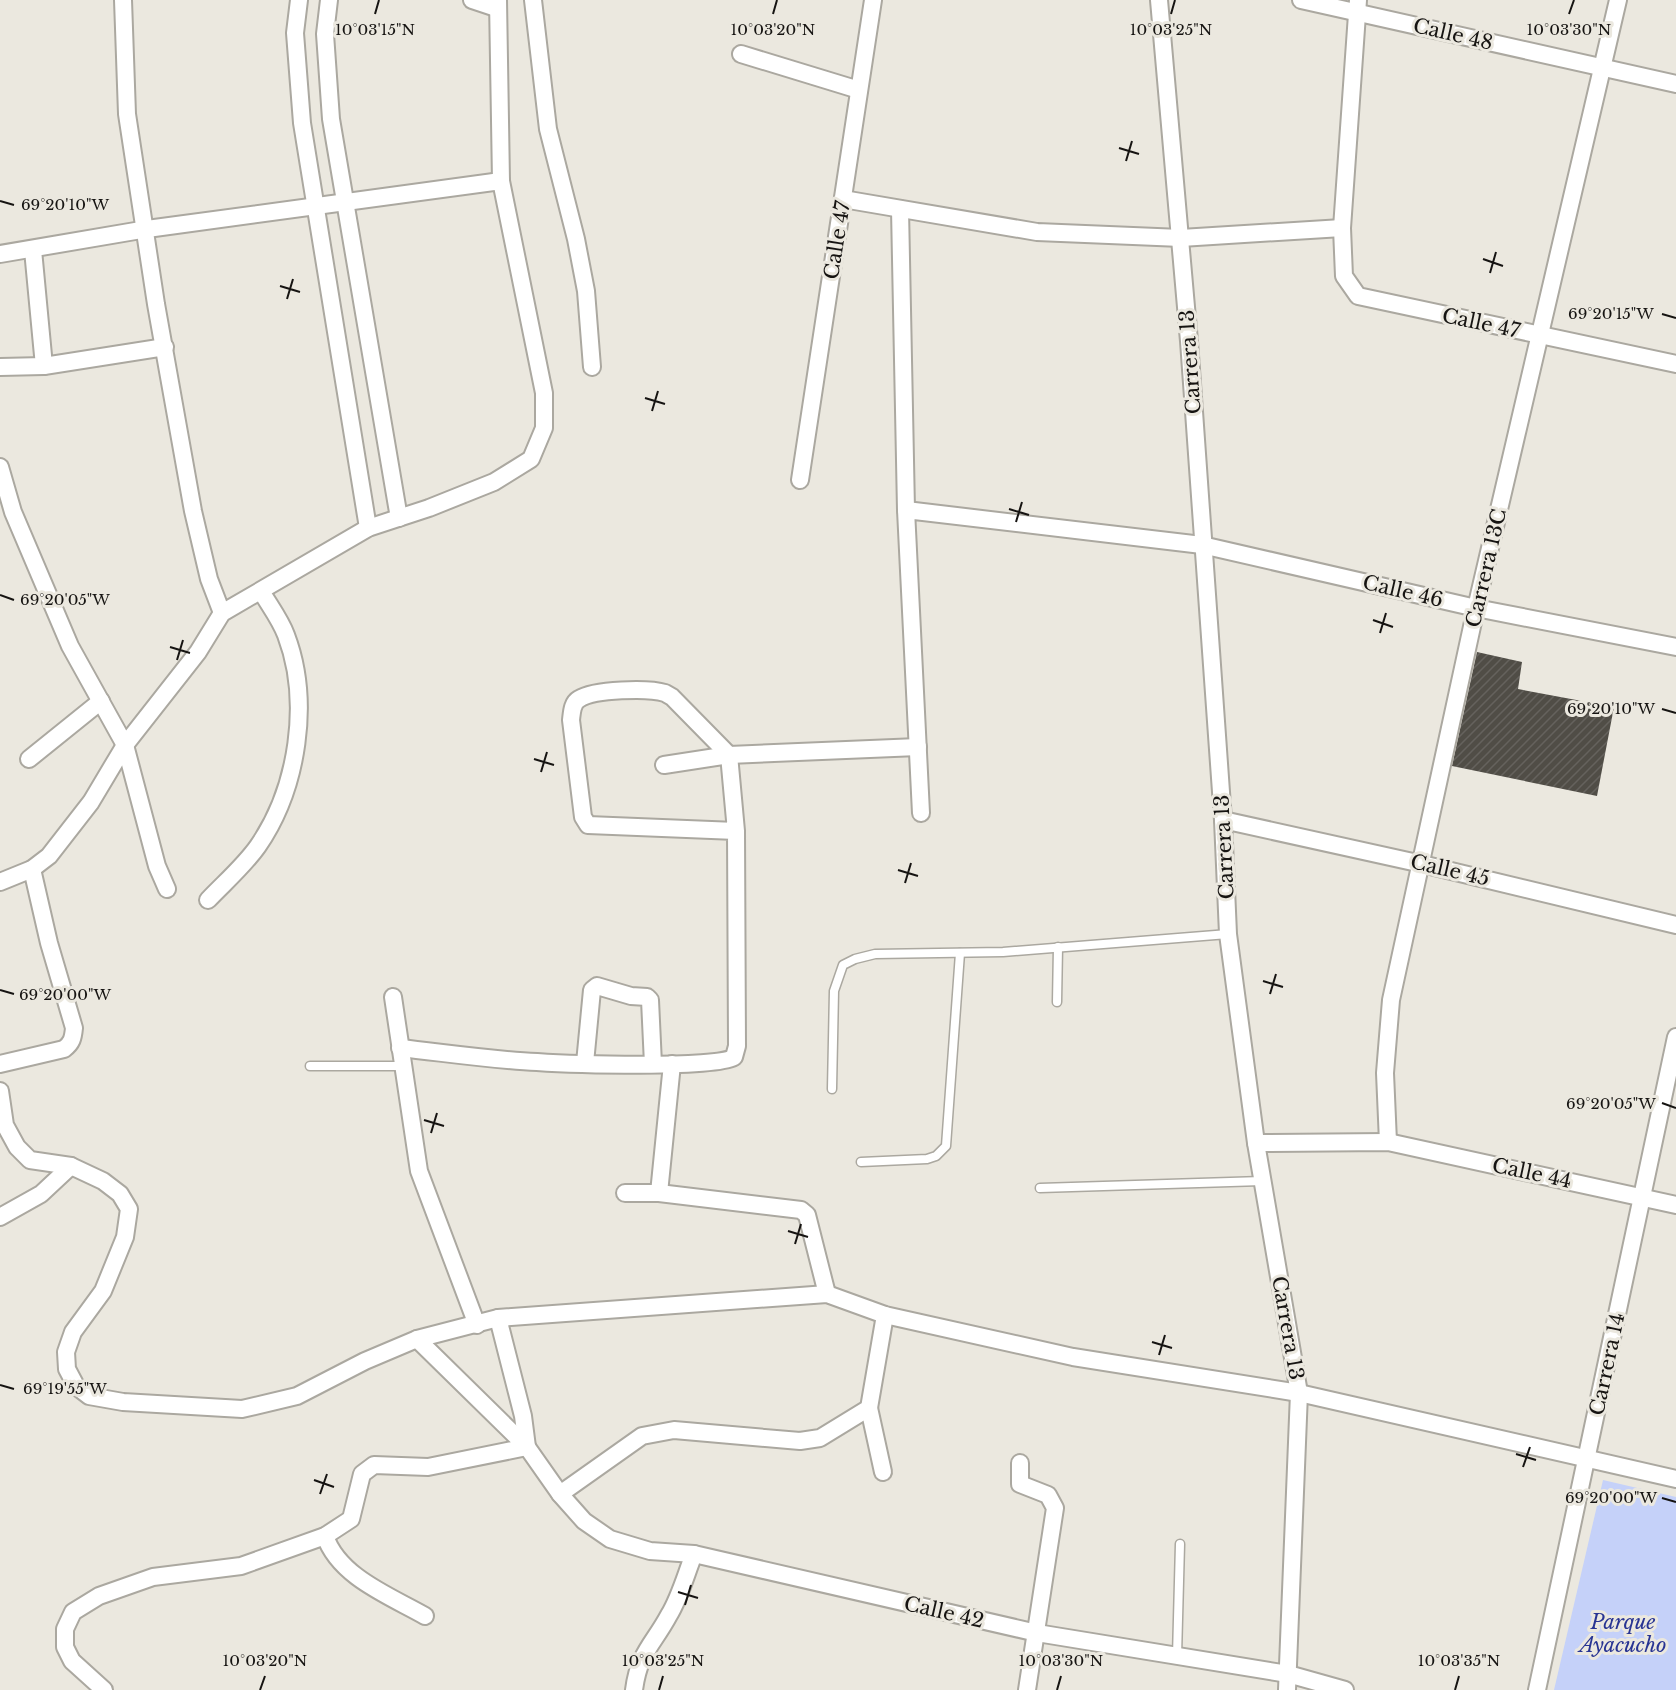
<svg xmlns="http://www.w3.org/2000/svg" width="1676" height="1690" font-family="'Libre Baskerville',serif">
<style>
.park{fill:#c5d1f9}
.building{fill:url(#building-hatch)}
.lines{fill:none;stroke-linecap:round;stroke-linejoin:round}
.lane-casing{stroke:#aba8a0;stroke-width:11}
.street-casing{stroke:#aba8a0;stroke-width:20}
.lane{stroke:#fff;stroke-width:8}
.street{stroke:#fff;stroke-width:16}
.ticks{fill:none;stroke:#161412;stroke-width:2}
.labels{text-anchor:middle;stroke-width:6;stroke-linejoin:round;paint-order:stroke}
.street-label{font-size:20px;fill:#161412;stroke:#ebe8df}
.park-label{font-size:20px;font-style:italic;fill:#283493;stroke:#ebe8df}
.ticks-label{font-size:15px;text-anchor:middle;fill:#161412;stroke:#ebe8df;stroke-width:6;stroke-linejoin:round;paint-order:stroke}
</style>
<defs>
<pattern id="building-hatch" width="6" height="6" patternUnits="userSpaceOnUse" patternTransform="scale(1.5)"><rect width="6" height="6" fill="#504d46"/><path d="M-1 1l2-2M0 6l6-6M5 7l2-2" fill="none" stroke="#65625d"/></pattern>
</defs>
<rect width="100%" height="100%" fill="#ebe8df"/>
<polygon class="park" points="1603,1480 1676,1497 1676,1690 1554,1690"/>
<polygon class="building" points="1477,652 1522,662 1518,689 1614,707 1597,796 1452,766"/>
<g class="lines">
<defs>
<g id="lane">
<polyline points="1057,1002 1058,947"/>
<polyline points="310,1066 402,1066"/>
<polyline points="832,1089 834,991 843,965 855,959 875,954 1003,952 1228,934"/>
<polyline points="861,1162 927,1159 936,1156 946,1146 960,953"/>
<polyline points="1040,1188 1262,1181"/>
<polyline points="1177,1656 1180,1544"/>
</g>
<g id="street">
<polyline points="123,0 127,114 156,304 193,511 209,579 222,613"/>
<polyline points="299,0 295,33 302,123 368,528"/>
<polyline points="329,0 325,34 331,119 399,518"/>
<polyline points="472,0 496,8"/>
<polyline points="533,0 548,129 576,239 586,291 592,367"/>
<polyline points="1159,0 1189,341 1223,820 1228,934 1256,1143 1299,1393 1287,1690"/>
<polyline points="1301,0 1676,84"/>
<polyline points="1358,0 1342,228 1344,276 1358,296 1676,364"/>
<polyline points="741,54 859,90"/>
<polyline points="843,199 1037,232 1181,238 1342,228"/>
<polyline points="900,209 906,510"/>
<polyline points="33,250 44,366"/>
<polyline points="0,254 147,229 501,181"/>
<polyline points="0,367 44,366 165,347"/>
<polyline points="0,467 13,512 70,646 125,745 157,866 167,889"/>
<polyline points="800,480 873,0"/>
<polyline points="29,759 101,701"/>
<polyline points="664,765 729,755 918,747"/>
<polyline points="921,813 906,510 1202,545 1476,608 1676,647"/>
<polyline points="1223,820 1422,864 1676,925"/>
<polyline points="0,882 32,869 49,856 91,802 125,745 198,652 222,613 368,528 429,508 494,482 531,459 544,428 544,393 501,181 498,0"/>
<path d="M208,900C224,883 244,866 258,846C298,788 311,701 286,635C280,619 269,605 261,591"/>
<polyline points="393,997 419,1171 477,1325"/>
<path d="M400,1048C446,1053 492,1060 537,1062C565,1064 720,1069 734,1057L737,1046L736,831L729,755L672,697L665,693C649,688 594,689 579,699C572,703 572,712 571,720L583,817L588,825L736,831"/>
<polyline points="585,1063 592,990 597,986 631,996 647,997 650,1000 653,1064"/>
<path d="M0,1064L64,1049C72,1043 73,1038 74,1028L49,943L32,869"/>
<polyline points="0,1091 5,1125 17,1147 30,1160 71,1166 103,1181 120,1194 129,1209 125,1237 103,1291 73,1332 66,1352 67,1369 76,1386 89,1396 123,1402 242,1409 297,1396 365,1361 417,1339 498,1318 827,1294 885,1315 1073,1357 1299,1393 1676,1479"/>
<polyline points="1388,1142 1385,1073 1391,1000 1476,608 1618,0"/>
<polyline points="1256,1143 1388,1142 1676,1205"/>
<polyline points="625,1193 659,1193 801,1210 807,1215 827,1294"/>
<polyline points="659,1193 672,1064"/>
<polyline points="0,1217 41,1194 71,1166"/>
<polyline points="498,1318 523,1416 527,1447"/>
<polyline points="417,1339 527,1447 560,1494 584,1521 610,1539 650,1551 694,1554 1037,1633 1288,1674 1345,1690"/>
<polyline points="869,1408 883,1472"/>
<polyline points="1020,1463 1020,1484 1048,1495 1055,1508 1027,1690"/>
<polyline points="560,1494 642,1436 674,1430 800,1441 820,1438 869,1408 885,1315"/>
<path d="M325,1536C339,1577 390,1596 425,1616"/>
<polyline points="104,1690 72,1661 65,1647 65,1629 73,1612 99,1596 153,1577 241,1566 325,1536 351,1519 362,1474 374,1465 428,1467 527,1447"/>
<path d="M634,1690C639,1652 653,1645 669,1615C680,1597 686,1574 694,1554"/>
<polyline points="1537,1690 1676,1037"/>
</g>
</defs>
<use href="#lane" class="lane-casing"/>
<use href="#street" class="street-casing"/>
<use href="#lane" class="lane"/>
<use href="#street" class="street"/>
</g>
<path class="ticks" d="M375,14L379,0M773,14L777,0M1171,14L1175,0M1569,14L1574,0M1119,148L1139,154M1126,161L1132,141M0,201L14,205M1483,259L1503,266M1490,273L1496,252M280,286L300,292M287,299L293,279M1662,314L1676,318M645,398L665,404M652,411L658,391M1009,509L1029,515M1016,522L1022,502M0,595L14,600M1373,620L1393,627M1380,633L1386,613M170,647L190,653M177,660L183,640M1662,709L1676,713M534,759L554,765M541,772L547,752M898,870L918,876M905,883L911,863M1263,981L1283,987M0,990L14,994M1270,994L1276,974M1662,1103L1676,1108M424,1120L444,1126M431,1133L437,1113M788,1231L808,1237M795,1244L801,1224M1152,1342L1172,1348M1159,1355L1165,1335M0,1385L14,1389M1516,1454L1536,1460M1523,1467L1530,1447M314,1480L334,1487M320,1494L327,1474M1662,1498L1676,1502M678,1592L698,1598M685,1605L691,1585M260,1690L265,1676M659,1690L663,1676M1057,1690L1061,1676M1455,1690L1459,1676"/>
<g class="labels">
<g class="street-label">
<text transform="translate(1453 34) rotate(13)" y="7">Calle 48</text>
<text transform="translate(837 240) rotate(-81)" y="7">Calle 47</text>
<text transform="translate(1481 323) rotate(12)" y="7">Calle 47</text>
<text transform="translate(1190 362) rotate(-94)" y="7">Carrera 13</text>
<text transform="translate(1486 568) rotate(-77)" y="7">Carrera 13C</text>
<text transform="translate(1403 591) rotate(13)" y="7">Calle 46</text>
<text transform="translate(1224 847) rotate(-93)" y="7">Carrera 13</text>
<text transform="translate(1450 870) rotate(13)" y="7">Calle 45</text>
<text transform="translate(1532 1173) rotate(12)" y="7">Calle 44</text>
<text transform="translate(1288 1328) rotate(80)" y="7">Carrera 13</text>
<text transform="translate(1607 1364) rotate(-78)" y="7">Carrera 14</text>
<text transform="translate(944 1612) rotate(13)" y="7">Calle 42</text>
</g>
<g class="park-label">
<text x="1623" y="1629">Parque<tspan x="1623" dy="23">Ayacucho</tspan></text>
</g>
</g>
<g class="ticks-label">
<text x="375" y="35">10°03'15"N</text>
<text x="773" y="35">10°03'20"N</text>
<text x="1171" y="35">10°03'25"N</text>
<text x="1569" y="35">10°03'30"N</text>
<text x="65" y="210">69°20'10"W</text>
<text x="1611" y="319">69°20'15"W</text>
<text x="65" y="605">69°20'05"W</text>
<text x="1611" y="714">69°20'10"W</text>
<text x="65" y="1000">69°20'00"W</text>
<text x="1611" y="1109">69°20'05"W</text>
<text x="65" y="1394">69°19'55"W</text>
<text x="1611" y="1503">69°20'00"W</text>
<text x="265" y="1666">10°03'20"N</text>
<text x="663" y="1666">10°03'25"N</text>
<text x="1061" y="1666">10°03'30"N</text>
<text x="1459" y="1666">10°03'35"N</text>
</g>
</svg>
